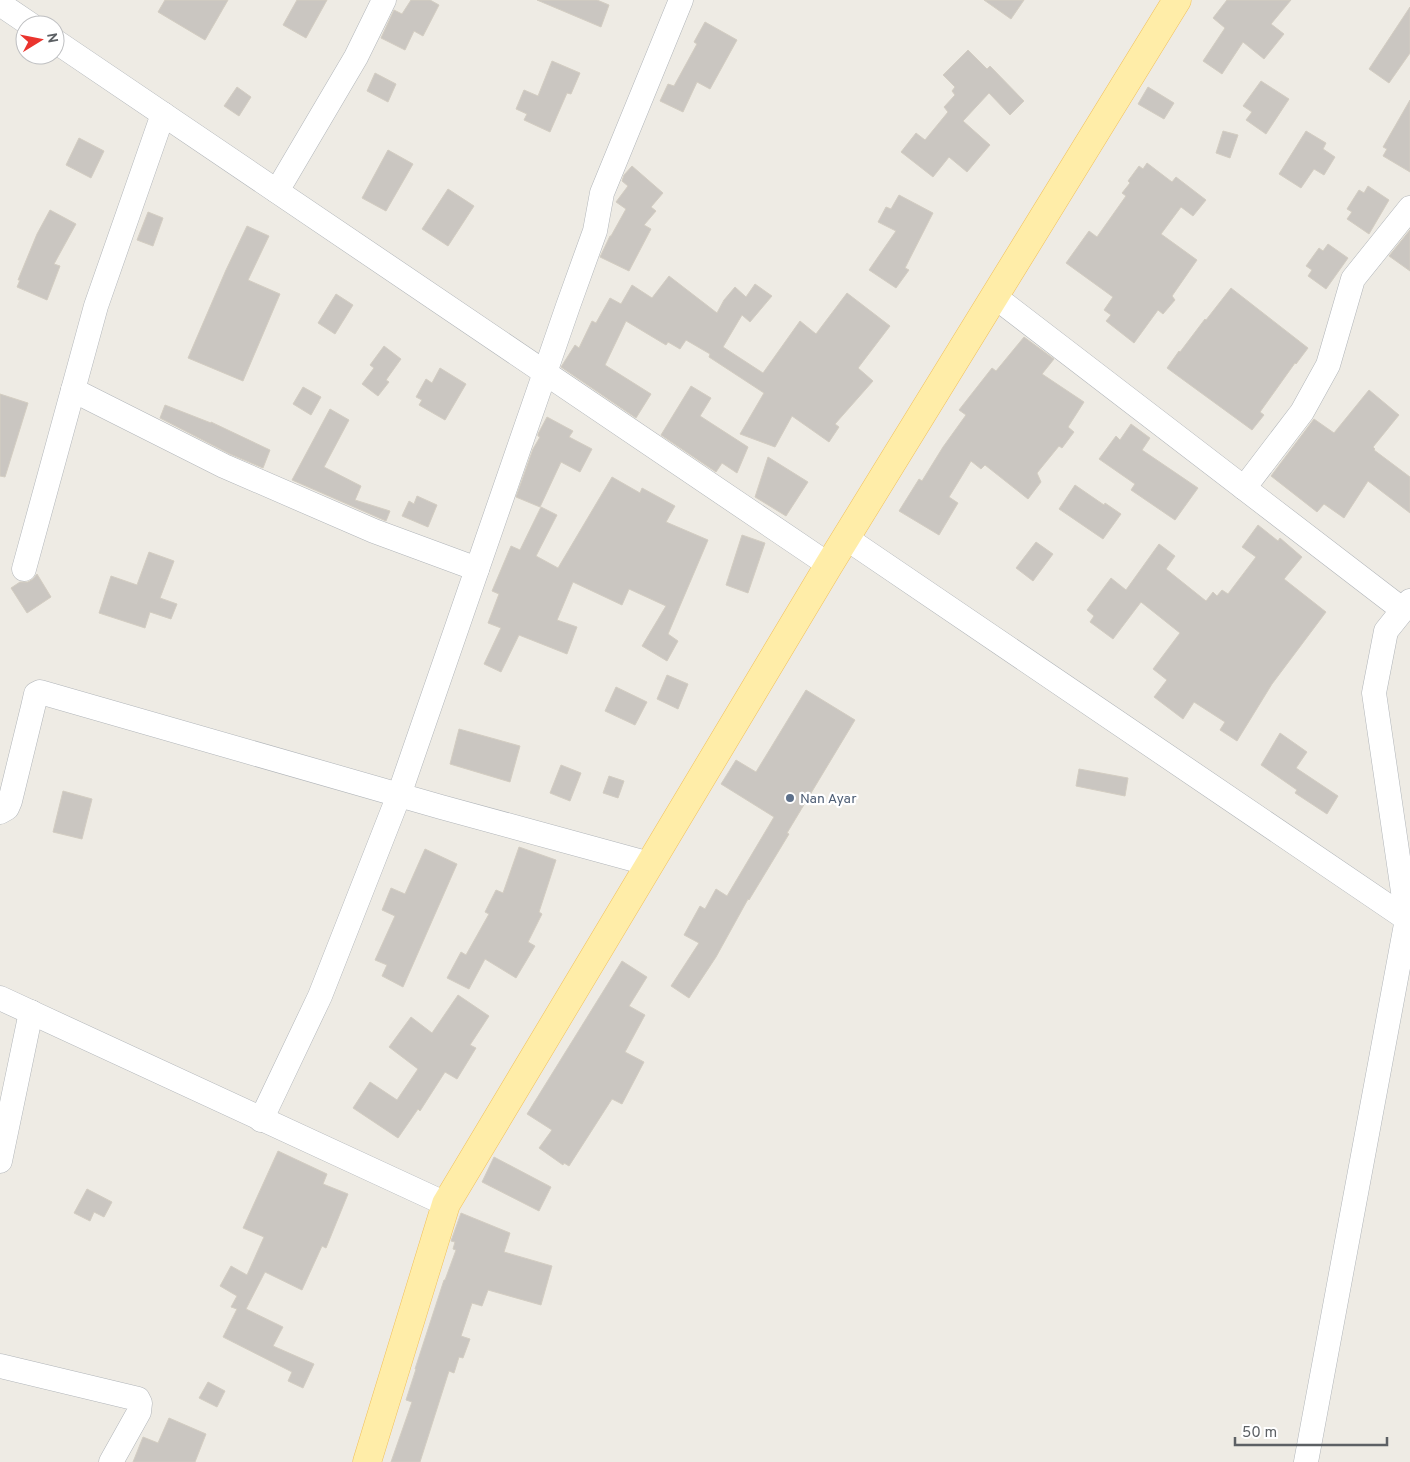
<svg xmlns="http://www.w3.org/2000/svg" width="1410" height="1462" font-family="Overpass,sans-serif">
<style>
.building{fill:#cac6c1;stroke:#d3cdc2}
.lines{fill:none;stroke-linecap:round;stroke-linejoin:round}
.minor-casing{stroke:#b1b5b9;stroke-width:25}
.major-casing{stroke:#f2c059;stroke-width:29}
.minor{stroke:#fff;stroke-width:24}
.major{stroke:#ffeda8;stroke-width:28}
.service-dot{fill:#5c6f8a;stroke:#fff;stroke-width:2}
.labels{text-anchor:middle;stroke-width:4.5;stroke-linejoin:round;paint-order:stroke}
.service-label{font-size:14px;fill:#4e5e75;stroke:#fff;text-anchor:start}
</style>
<rect width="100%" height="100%" fill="#eeebe4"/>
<g class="building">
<polygon points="165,0 228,0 205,40 158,12"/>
<polygon points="297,0 327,0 306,38 283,25"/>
<polygon points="411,0 430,0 439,5 423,36 414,31 405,50 381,38 394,10 402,14"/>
<polygon points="537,0 597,0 609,5 601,27"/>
<polygon points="984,0 1024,0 1011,19"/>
<polygon points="1227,0 1291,0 1271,24 1284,34 1264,59 1243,42 1222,74 1203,61 1225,28 1213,18"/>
<polygon points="1410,7 1410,53 1389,83 1369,69"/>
<polygon points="705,22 737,40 710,89 697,82 683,112 660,101 668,84 674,86 697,44 694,42"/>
<polygon points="968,50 987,69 990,66 1024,101 1010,115 989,93 963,121 990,145 967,172 949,157 933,177 901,152 916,133 925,140 948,112 944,107 955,95 952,91 955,87 943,75"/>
<polygon points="552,61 580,73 571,94 567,93 550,132 524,120 527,114 516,109 524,90 538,96"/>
<polygon points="375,73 396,84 388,102 367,91"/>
<polygon points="1261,81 1289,99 1266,134 1246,120 1252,112 1243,106"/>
<polygon points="237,87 251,97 239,116 224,106"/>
<polygon points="1148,87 1174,103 1164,119 1138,104"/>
<polygon points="1410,100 1410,172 1383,156 1387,149 1383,147"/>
<polygon points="1223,131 1238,135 1230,158 1216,153"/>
<polygon points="1306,131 1326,143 1323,149 1335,157 1324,175 1314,169 1301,188 1279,174"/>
<polygon points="79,138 104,151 91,178 66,165"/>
<polygon points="388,150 413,164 386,211 362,198"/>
<polygon points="1147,163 1172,182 1176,177 1206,200 1193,216 1181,207 1161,234 1197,260 1172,296 1175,300 1163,314 1158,310 1134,343 1106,321 1111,315 1104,310 1113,297 1066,263 1089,231 1097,237 1126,196 1122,193 1130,183 1128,181 1139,166 1143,169"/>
<polygon points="632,166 663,193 651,207 656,211 644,225 651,229 629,271 600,257 610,236 611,236 626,209 616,202 628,186 622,181 624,175"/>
<polygon points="1368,186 1389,200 1369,234 1347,219 1352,212 1347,209 1359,190 1364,193"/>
<polygon points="448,189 474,206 448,246 422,229"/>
<polygon points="899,195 933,213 905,268 909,270 896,288 869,270 896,231 878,222 886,207 891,209"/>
<polygon points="50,210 76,224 54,264 60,266 47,300 17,287 20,280 18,280 37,234"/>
<polygon points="148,212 163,218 153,246 137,240"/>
<polygon points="247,226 269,236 248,280 280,294 243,381 188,358 226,270"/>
<polygon points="1410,230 1410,271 1389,256"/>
<polygon points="1328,244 1348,258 1326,289 1308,276 1312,270 1306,266 1319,248 1323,251"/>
<polygon points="669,276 717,313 724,300 735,287 746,297 755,284 772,296 750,322 742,315 723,347 763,373 800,321 816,334 847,293 890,326 858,368 873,381 835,424 839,427 829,442 792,416 775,447 740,434 764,393 709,357 710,354 686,340 680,349 668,342 666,345 626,321 605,365 651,394 636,418 561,367 575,345 579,348 592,321 596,323 610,298 621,304 632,285 652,298"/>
<polygon points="1231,288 1308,348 1296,364 1295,363 1260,412 1264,415 1252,430 1167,368 1179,351 1180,352 1205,319 1206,320"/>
<polygon points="336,294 353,305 335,334 318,323"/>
<polygon points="1024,337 1054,359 1042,374 1084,402 1068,427 1074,432 1062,448 1059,446 1037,473 1041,482 1028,499 985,465 981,469 971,461 949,497 958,503 939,535 899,511 919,479 922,481 943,447 966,415 959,410 992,368 996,371"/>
<polygon points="384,346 401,359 386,380 389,382 378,396 362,384 374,368 370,365"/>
<polygon points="440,368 466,384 445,420 419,405 422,400 416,397 426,379 432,383"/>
<polygon points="691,386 711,398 700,416 748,447 737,473 722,463 716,472 661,435"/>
<polygon points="303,387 321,397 311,415 293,404"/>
<polygon points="1369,390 1399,415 1373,447 1375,449 1374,450 1410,477 1410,513 1368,481 1344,518 1324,504 1317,512 1271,476 1314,419 1334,433"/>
<polygon points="0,394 28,403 5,477 0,476"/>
<polygon points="165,405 211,423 211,422 270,450 263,468 230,454 160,418"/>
<polygon points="330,409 349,420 324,467 361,486 355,500 390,511 386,521 292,480"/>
<polygon points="547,417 573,431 569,437 592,449 580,472 561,462 540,507 516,497 533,449 540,437 538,436 538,434"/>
<polygon points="1131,424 1150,438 1142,450 1198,488 1175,520 1131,490 1135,484 1099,459 1116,436 1120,440"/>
<polygon points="768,457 808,482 786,516 755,497"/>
<polygon points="612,477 640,493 642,488 675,506 666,522 708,540 668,634 678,641 667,661 642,646 666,606 629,589 622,605 573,582 557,620 577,627 567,654 519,635 501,672 484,664 501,628 488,623 499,594 492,591 511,546 520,550 541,507 557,515 536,556 558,568"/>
<polygon points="1075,485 1104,505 1105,503 1121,514 1103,539 1059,509"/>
<polygon points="417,496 437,505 428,527 402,516 409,501 414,504"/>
<polygon points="1258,525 1278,541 1280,538 1302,557 1284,579 1326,612 1272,684 1237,741 1220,730 1225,722 1194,702 1183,719 1154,697 1167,680 1153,669 1180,633 1141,602 1113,639 1090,622 1094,616 1087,610 1111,578 1126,590 1159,544 1175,556 1166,569 1206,601 1213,592 1217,596 1222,590 1228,594 1256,557 1242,547"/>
<polygon points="742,535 765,543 748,593 726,585"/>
<polygon points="1036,542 1053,554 1033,581 1016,568"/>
<polygon points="149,552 174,561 160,598 177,604 171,619 150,612 145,628 99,613 111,576 137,585"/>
<polygon points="37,574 51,597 27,613 11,588 20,582 28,582 33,579"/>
<polygon points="667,675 688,684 678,709 657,699"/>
<polygon points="616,687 647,702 635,725 605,711"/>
<polygon points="806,690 855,720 787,833 789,834 749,900 748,899 716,957 689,998 671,986 699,943 684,935 700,906 705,909 716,889 727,896 774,817 721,784 736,760 756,772"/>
<polygon points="459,729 520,746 510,782 450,764"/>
<polygon points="1280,733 1307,752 1296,768 1338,796 1327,814 1295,793 1297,790 1261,765"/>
<polygon points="561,765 581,773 570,801 550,793"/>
<polygon points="1079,769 1128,778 1125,796 1076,786"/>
<polygon points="609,776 624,781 618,798 603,793"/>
<polygon points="63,791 92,799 82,839 53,832"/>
<polygon points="519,847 556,860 539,912 542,914 528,942 535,946 516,978 485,959 469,989 447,978 461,952 466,955 489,914 485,912 496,890 503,893"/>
<polygon points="425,849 457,864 403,987 382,976 387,965 375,960 395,916 382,910 391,888 405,894"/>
<polygon points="622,961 647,977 629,1006 645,1015 625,1052 644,1062 622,1104 612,1099 569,1166 564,1163 563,1165 539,1148 552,1130 527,1114"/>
<polygon points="458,995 489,1016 470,1045 476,1048 457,1079 445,1072 420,1111 418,1109 398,1138 353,1108 370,1082 397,1100 418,1069 389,1047 411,1017 432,1033"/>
<polygon points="278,1151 327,1174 323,1184 348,1194 326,1248 322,1246 302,1290 265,1272 246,1309 283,1327 273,1346 314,1364 303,1388 288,1381 292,1372 223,1337 237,1309 231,1307 237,1296 220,1286 231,1266 247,1275 264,1237 243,1228"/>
<polygon points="494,1157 551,1187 539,1211 482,1182"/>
<polygon points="87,1189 112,1202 104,1217 94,1212 90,1221 74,1213"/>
<polygon points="461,1213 510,1233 504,1252 552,1266 541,1305 488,1290 482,1306 472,1303 461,1336 470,1339 463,1358 459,1357 454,1373 449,1371 420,1462 391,1462 412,1402 406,1400 416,1369 415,1369 444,1280 445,1280 456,1250 453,1249 455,1242 451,1241"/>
<polygon points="208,1382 225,1391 217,1407 199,1398"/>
<polygon points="169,1418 206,1434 195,1462 133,1462 143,1437 158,1443"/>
</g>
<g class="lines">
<defs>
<g id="minor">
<polyline points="0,4 31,25"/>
<polyline points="55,41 829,565"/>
<polyline points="277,191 356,57 384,0"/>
<polyline points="994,296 1403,610"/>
<polyline points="73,390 224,466 374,531 477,569"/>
<polyline points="1244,488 1302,412 1328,365 1353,279 1410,208"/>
<polyline points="846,538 1407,919 1410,925"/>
<polyline points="24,569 96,306 163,114"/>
<polyline points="0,812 7,808 10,801 33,707 36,694 40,692 441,807 650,864"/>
<polyline points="0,998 446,1204"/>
<polyline points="261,1120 320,996 399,795 568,306 595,231 602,193 681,0"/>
<polyline points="0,1161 31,1012"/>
<polyline points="0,1366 138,1399 140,1403 139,1412 111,1462"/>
<polyline points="1306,1462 1407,919 1374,693 1386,631 1410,601"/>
</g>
<polyline id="major" points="367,1462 446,1204 829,565 1177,0"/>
</defs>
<use href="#minor" class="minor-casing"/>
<use href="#major" class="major-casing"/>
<use href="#minor" class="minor"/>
<use href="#major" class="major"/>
</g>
<circle class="service-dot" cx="790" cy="798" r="5"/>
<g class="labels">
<g class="service-label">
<text x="800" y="803">Nan Ayar</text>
</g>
</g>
<g transform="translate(40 40) rotate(80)"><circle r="24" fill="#ffffff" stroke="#bebfc1"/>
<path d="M0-4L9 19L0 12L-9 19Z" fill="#ea342e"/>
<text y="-8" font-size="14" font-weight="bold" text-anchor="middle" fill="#5c6064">N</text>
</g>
<path d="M1235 1437v8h152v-8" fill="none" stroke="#5c6064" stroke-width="2.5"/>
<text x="1242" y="1437" font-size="15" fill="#5c6064" stroke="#ffffff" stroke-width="4" paint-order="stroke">50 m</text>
</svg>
